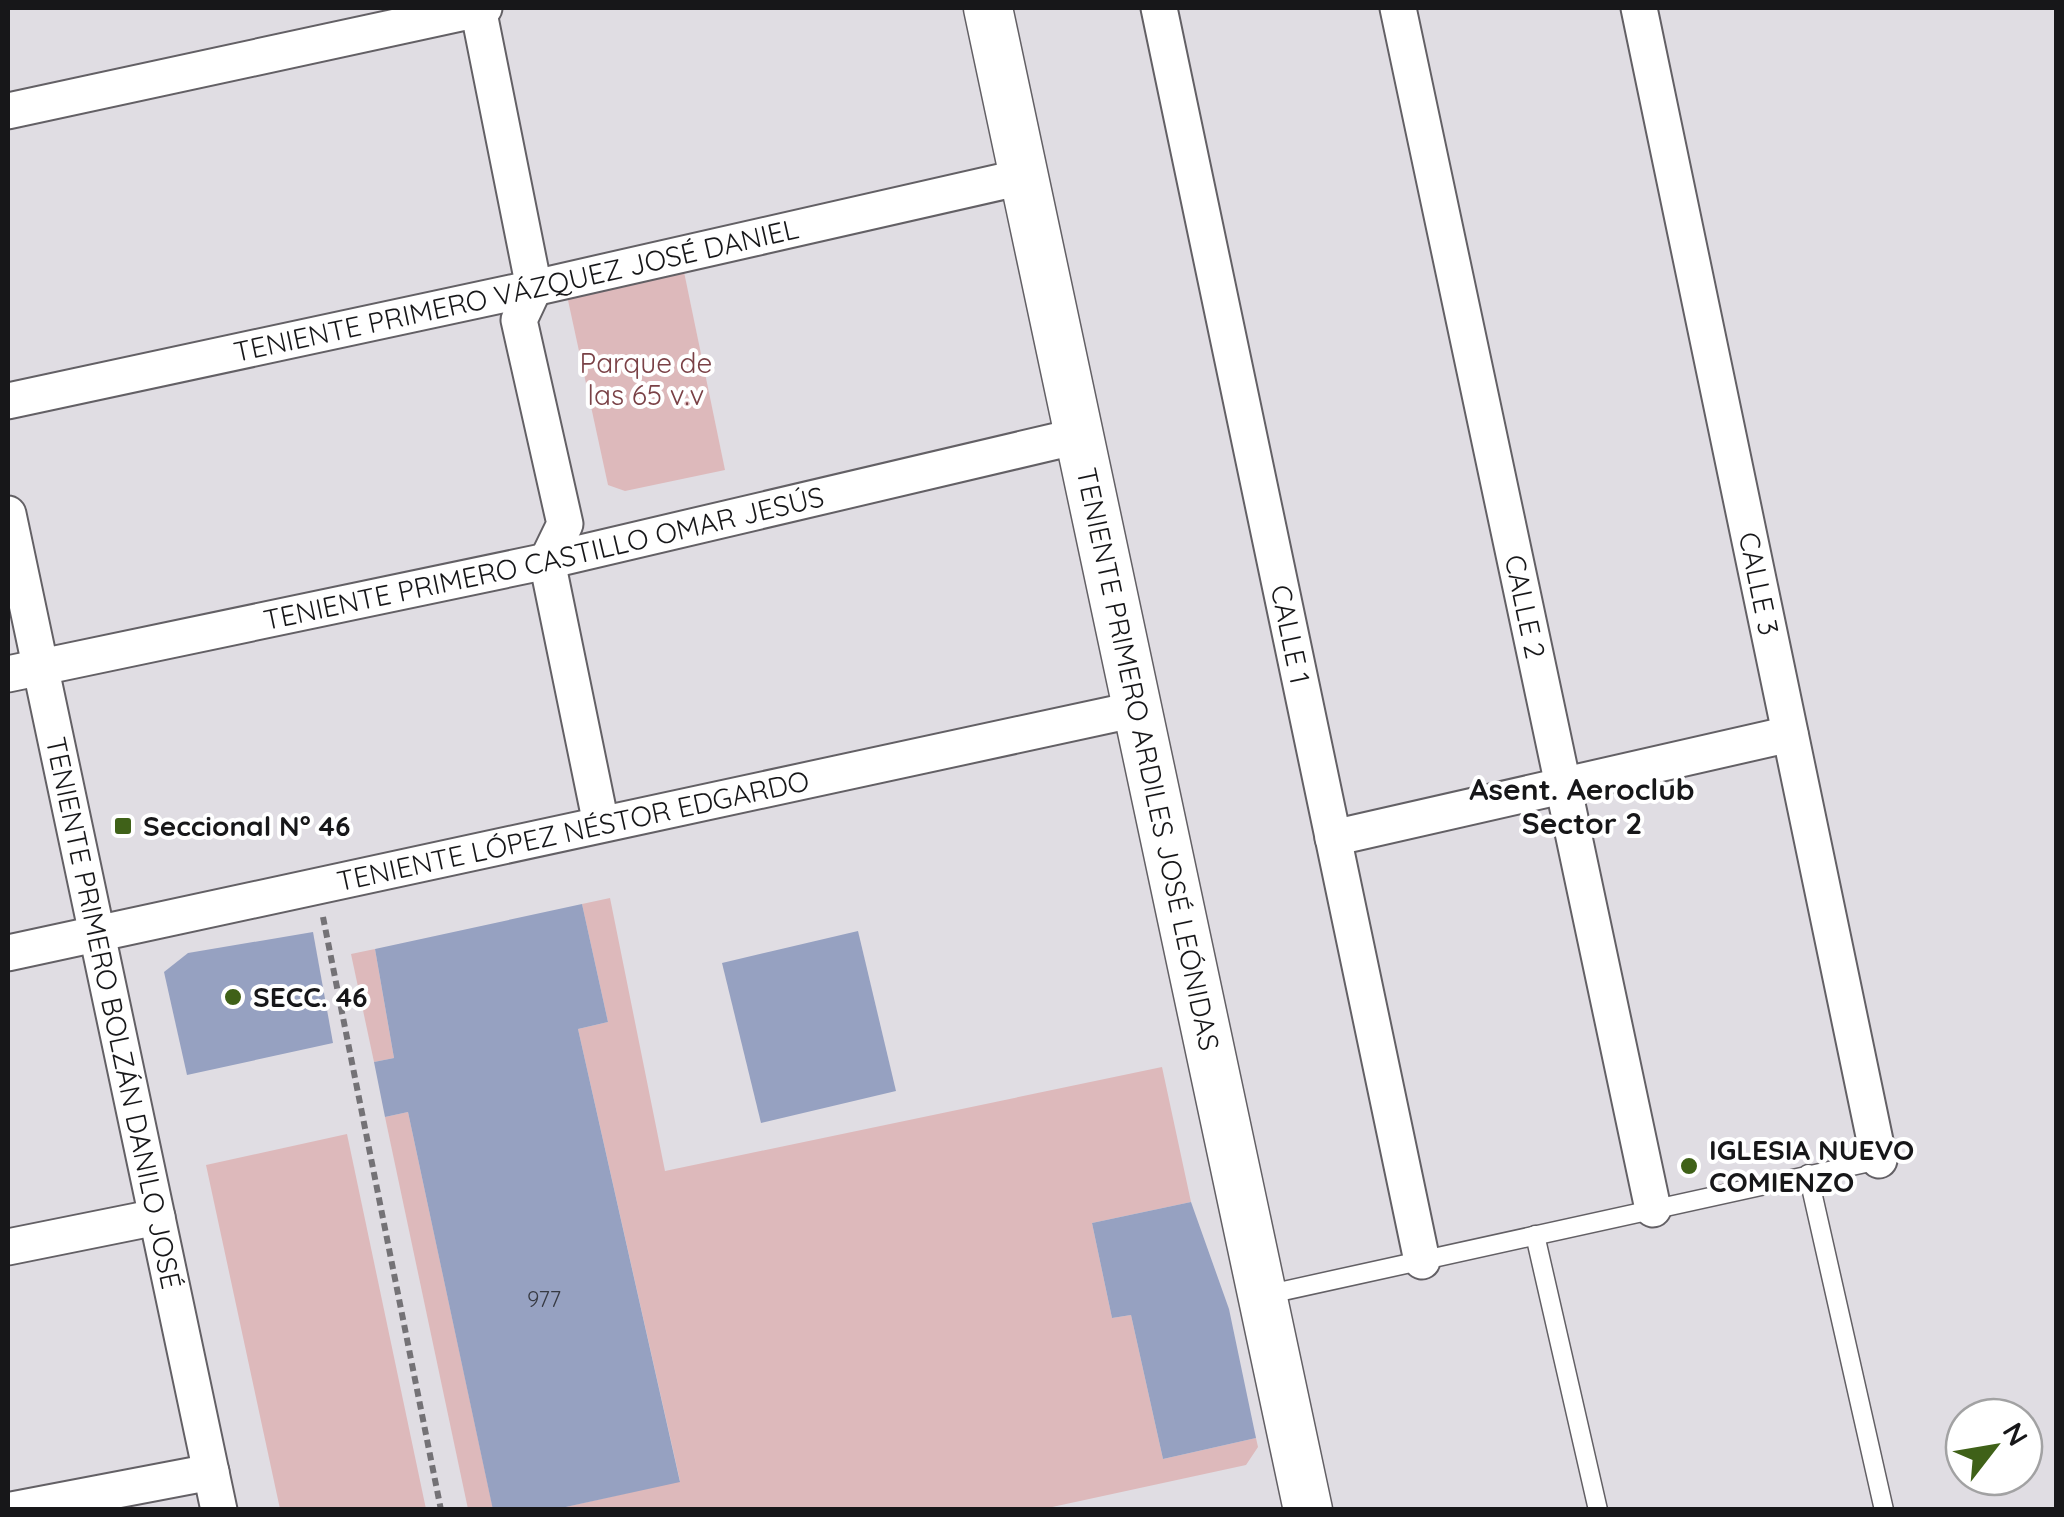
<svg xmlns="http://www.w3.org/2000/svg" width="2064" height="1517" font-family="Quicksand,sans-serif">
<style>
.green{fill:#ddb9bb}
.building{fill:#96a1c1}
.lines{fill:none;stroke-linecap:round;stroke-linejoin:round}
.lane-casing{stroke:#636065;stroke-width:21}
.street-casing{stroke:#636065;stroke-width:39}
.secondary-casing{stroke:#636065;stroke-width:51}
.path{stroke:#747276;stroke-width:6;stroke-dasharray:8 5;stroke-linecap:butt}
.lane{stroke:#fff;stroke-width:18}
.street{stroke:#fff;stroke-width:35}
.secondary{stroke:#fff;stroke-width:48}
.poi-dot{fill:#3f6118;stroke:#fff;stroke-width:4}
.labels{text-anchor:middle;stroke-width:8;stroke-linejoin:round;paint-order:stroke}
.number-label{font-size:22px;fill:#373a43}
.street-label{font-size:28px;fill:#171719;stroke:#fff}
.park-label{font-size:28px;fill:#7a4146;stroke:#fff}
.poi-label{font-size:28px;font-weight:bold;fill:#171719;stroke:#fff;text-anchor:start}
.neighbourhood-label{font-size:30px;font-weight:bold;fill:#171719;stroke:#fff}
</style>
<rect width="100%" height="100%" fill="#e0dde3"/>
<g class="green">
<polygon points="683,267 725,470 625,491 608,485 566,291"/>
<polygon points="610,898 665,1171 1162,1067 1191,1202 1092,1223 1112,1318 1131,1315 1163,1459 1256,1438 1258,1447 1246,1465 1043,1509 552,1510 680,1481 578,1029 608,1022 582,904"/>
<polygon points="375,949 394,1058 374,1062 351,954"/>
<polygon points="408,1112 493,1509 468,1509 385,1117"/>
<polygon points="347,1134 426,1509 280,1509 206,1165"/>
</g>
<g class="building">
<polygon points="582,904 608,1022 578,1029 680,1482 552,1510 493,1510 408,1112 385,1117 374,1062 394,1058 375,949"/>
<polygon points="858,931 896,1091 761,1123 722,963"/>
<polygon points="313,932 333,1043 187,1075 164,972 188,953"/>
<polygon points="1191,1202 1229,1309 1256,1438 1163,1459 1131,1315 1112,1318 1092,1223"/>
</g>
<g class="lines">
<defs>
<g id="lane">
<polyline points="1808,1174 1884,1510"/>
<polyline points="1535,1235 1598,1510"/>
<polyline points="1265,1295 1879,1160"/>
</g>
<g id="street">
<polyline points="478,8 534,288 519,320 565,524 547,561 601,824"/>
<path id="s1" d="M1159,8L1422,1261"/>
<path id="s2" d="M1398,8L1653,1209"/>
<path id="s3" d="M1639,8L1879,1160"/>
<polyline points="8,111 484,8"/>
<path id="s4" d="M8,401L534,288L1022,177"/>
<path id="s5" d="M8,514L219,1510"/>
<path id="s6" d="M8,674L547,561L1078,436"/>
<polyline points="1333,838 1790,734"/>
<path id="s7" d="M8,953L1137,709"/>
<polyline points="8,1247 157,1217"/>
<polyline points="12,1510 211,1472"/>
</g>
<g id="secondary">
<path id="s8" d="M988,8L1308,1510"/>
</g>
</defs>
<use href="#lane" class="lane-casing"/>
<use href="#street" class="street-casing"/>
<use href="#secondary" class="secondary-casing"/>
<polyline class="path" points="323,917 441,1510"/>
<use href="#lane" class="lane"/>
<use href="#street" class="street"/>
<use href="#secondary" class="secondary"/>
</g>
<g class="poi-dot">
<rect x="113" y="816" width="20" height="20" rx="5"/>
<circle cx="233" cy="997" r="10"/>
<circle cx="1689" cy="1166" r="10"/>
</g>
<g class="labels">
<g class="number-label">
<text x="544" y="1307">977</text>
</g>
<g class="street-label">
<text dy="10" stroke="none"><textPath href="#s4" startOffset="520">TENIENTE PRIMERO VÁZQUEZ JOSÉ DANIEL</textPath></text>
<text dy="10" stroke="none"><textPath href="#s6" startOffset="548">TENIENTE PRIMERO CASTILLO OMAR JESÚS</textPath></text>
<text dy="10" stroke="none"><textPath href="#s3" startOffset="588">CALLE 3</textPath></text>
<text dy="10" stroke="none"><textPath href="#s2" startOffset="612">CALLE 2</textPath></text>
<text dy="10" stroke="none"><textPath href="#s1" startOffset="640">CALLE 1</textPath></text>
<text dy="10" stroke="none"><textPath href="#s8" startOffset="768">TENIENTE PRIMERO ARDILES JOSÉ LEÓNIDAS</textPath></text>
<text dy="10" stroke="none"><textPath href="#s7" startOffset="578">TENIENTE LÓPEZ NÉSTOR EDGARDO</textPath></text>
<text dy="10" stroke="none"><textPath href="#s5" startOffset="510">TENIENTE PRIMERO BOLZÁN DANILO JOSÉ</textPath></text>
</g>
<g class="park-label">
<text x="646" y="373">Parque de<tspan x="646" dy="32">las 65 v.v</tspan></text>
</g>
<g class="poi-label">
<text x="143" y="836">Seccional N° 46</text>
<text x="253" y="1007">SECC. 46</text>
<text x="1709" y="1160">IGLESIA NUEVO<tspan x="1709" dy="32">COMIENZO</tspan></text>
</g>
<g class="neighbourhood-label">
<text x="1582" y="800">Asent. Aeroclub<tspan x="1582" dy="34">Sector 2</tspan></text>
</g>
</g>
<rect width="2064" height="1517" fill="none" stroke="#171719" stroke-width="20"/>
<g transform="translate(1994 1447) rotate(59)"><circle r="48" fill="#ffffff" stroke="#a2a2a3" stroke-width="2.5"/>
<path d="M0-8L18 38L0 25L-18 38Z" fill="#3f6118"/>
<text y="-15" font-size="28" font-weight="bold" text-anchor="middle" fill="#171719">N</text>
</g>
</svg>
